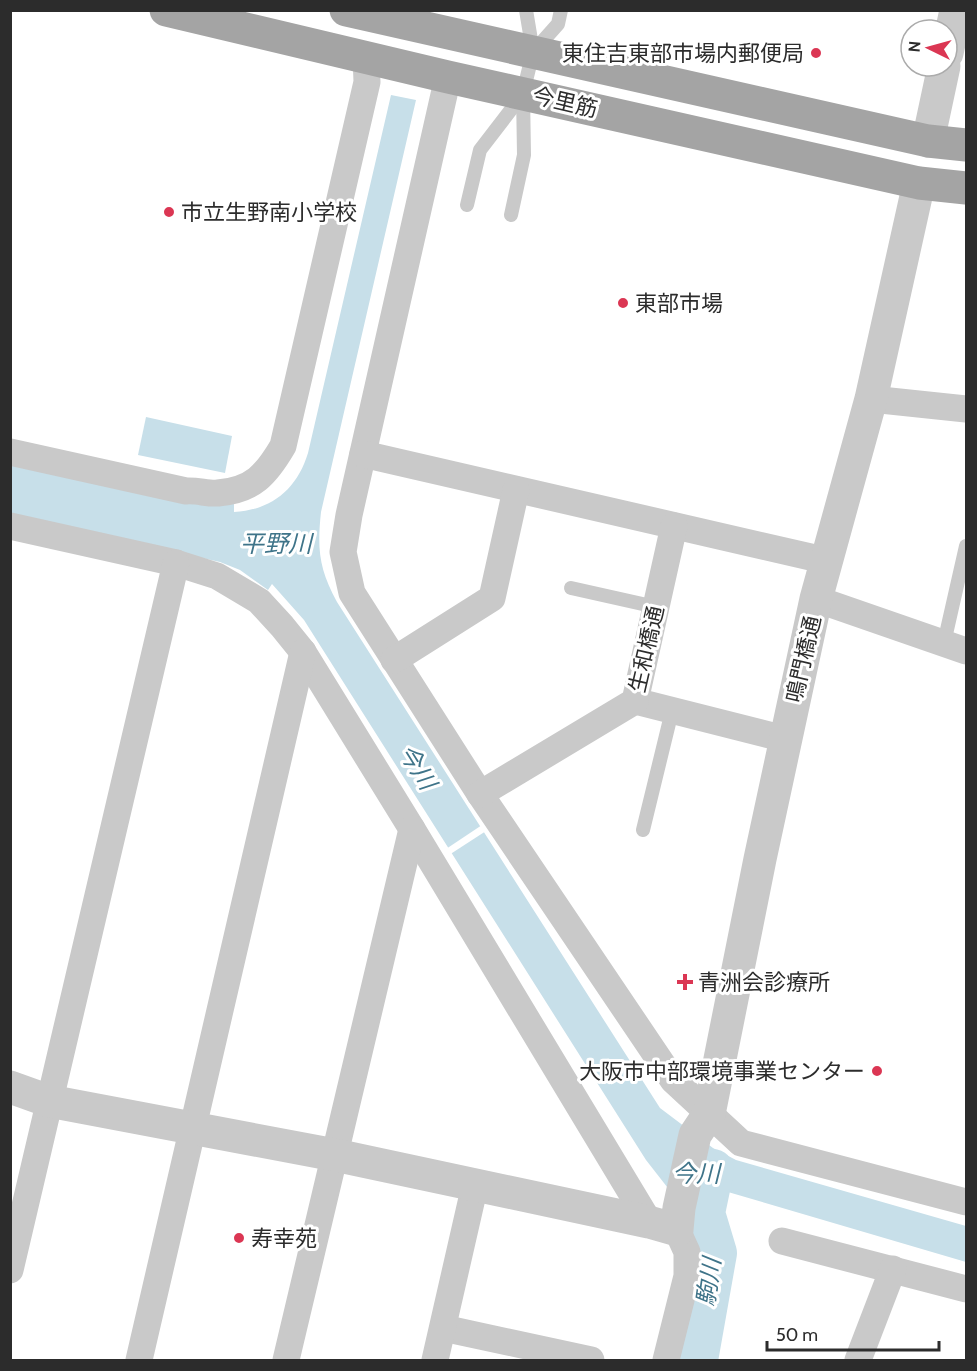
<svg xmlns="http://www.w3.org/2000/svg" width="977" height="1371" font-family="Cabin,'Noto Sans JP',sans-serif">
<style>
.water{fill:#c7dfe9}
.pier{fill:#fff}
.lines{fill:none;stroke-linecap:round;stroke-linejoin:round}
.river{stroke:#c7dfe9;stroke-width:42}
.service{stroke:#c9c9c9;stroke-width:14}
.minor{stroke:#c9c9c9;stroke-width:27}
.tertiary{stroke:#c9c9c9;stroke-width:33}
.primary{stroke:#a4a4a4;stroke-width:33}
.poi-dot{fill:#db3653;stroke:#fff;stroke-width:2}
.labels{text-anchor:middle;stroke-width:6;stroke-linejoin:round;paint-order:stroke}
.poi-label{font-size:22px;fill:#2c2c2c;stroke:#fff;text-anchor:start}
.street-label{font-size:22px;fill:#2c2c2c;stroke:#fff}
.water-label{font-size:24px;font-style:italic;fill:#3f7489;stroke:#fff}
</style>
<rect width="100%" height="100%" fill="#fff"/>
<g class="water">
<path d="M391,95L416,100L321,512C317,549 319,569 337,602L660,1108L713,1148L736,1160L966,1226V1262L728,1192C713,1196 713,1206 711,1220L702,1226L671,1192L646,1160L304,620L272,584L268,590L240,570L220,562L11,515V460L234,501V512C272,510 297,489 308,453Z"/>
<polygon points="146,417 232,436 225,473 138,455"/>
</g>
<polygon class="pier" points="482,825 486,831 449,855 446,849"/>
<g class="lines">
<polyline class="river" points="697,1360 716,1253 704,1213 713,1170"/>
<g class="service">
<polyline points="534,51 558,24 561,10"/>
<polyline points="467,205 480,150 523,94"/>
<polyline points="511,215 524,155 523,93 533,52 526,10"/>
<polyline points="571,588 656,607"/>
<polyline points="944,643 966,546"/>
<polyline points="643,830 672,711"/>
</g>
<g class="minor">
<polyline points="448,77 349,515 343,552 352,593 480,794 673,1080 741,1143 966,1202"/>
<polyline points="871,399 966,409"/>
<path d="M10,452L186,491C197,490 208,494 218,493C253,490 266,475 283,446L367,82L366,56"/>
<polyline points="363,454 828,561"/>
<polyline points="10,526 176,563 217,576 259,601 282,626 303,652 412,829 649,1222"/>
<polyline points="816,599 966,651"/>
<polyline points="394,660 492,598 516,490"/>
<polyline points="635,701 785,739"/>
<polyline points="480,794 635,701 674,526"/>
<polyline points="782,1241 966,1289"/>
<polyline points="10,1270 176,563"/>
<polyline points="443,1328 591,1360"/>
<polyline points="139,1360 303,652"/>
<polyline points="286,1360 412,829"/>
<polyline points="435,1360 475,1185"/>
<polyline points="666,1360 687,1276 687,1252 677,1230"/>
<polyline points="858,1360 893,1269"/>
</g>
<g class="tertiary">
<polyline points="947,53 956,10"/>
<polyline points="928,141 944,66"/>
<polyline points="10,1087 49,1101 335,1155 649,1222 677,1230 679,1208 695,1135 709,1114 760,859 816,599 871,399 919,183"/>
</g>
<g class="primary">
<polyline points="166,10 448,77 919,183 966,188"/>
<polyline points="346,10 928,141 966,145"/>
</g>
</g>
<g class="poi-dot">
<circle cx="816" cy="53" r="6"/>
<circle cx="169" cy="212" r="6"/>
<circle cx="623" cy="303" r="6"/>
<path d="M682 973h6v6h6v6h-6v6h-6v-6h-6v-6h6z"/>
<circle cx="877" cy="1071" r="6"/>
<circle cx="239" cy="1238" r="6"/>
</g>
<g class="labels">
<g class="poi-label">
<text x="804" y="61" text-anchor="end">東住吉東部市場内郵便局</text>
<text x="181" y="220">市立生野南小学校</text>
<text x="635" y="311">東部市場</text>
<text x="698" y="990">青洲会診療所</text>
<text x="865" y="1079" text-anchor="end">大阪市中部環境事業センター</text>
<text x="251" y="1246">寿幸苑</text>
</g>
<g class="street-label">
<text transform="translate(565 102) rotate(13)" y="8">今里筋</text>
<text transform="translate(646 649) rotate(-77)" y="8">生和橋通</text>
<text transform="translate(803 659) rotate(-77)" y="8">鳴門橋通</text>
</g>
<g class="water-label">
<text x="276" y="552">平野川</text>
<text transform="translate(417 767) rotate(58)" y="8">今川</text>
<text x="696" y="1182">今川</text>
<text transform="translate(709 1282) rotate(-82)" y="8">駒川</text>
</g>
</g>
<rect width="977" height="1371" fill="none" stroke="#2c2c2c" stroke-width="24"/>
<g transform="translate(929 48) rotate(275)"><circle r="28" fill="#ffffff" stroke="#ababab" stroke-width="1.5"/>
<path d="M0-4.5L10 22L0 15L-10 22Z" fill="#db3653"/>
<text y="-9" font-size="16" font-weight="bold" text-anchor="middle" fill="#2c2c2c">N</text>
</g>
<path d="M767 1341v9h172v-9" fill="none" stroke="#2c2c2c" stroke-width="3"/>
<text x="776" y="1341" font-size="18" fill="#2c2c2c" stroke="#ffffff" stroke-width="4.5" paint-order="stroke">50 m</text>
</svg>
